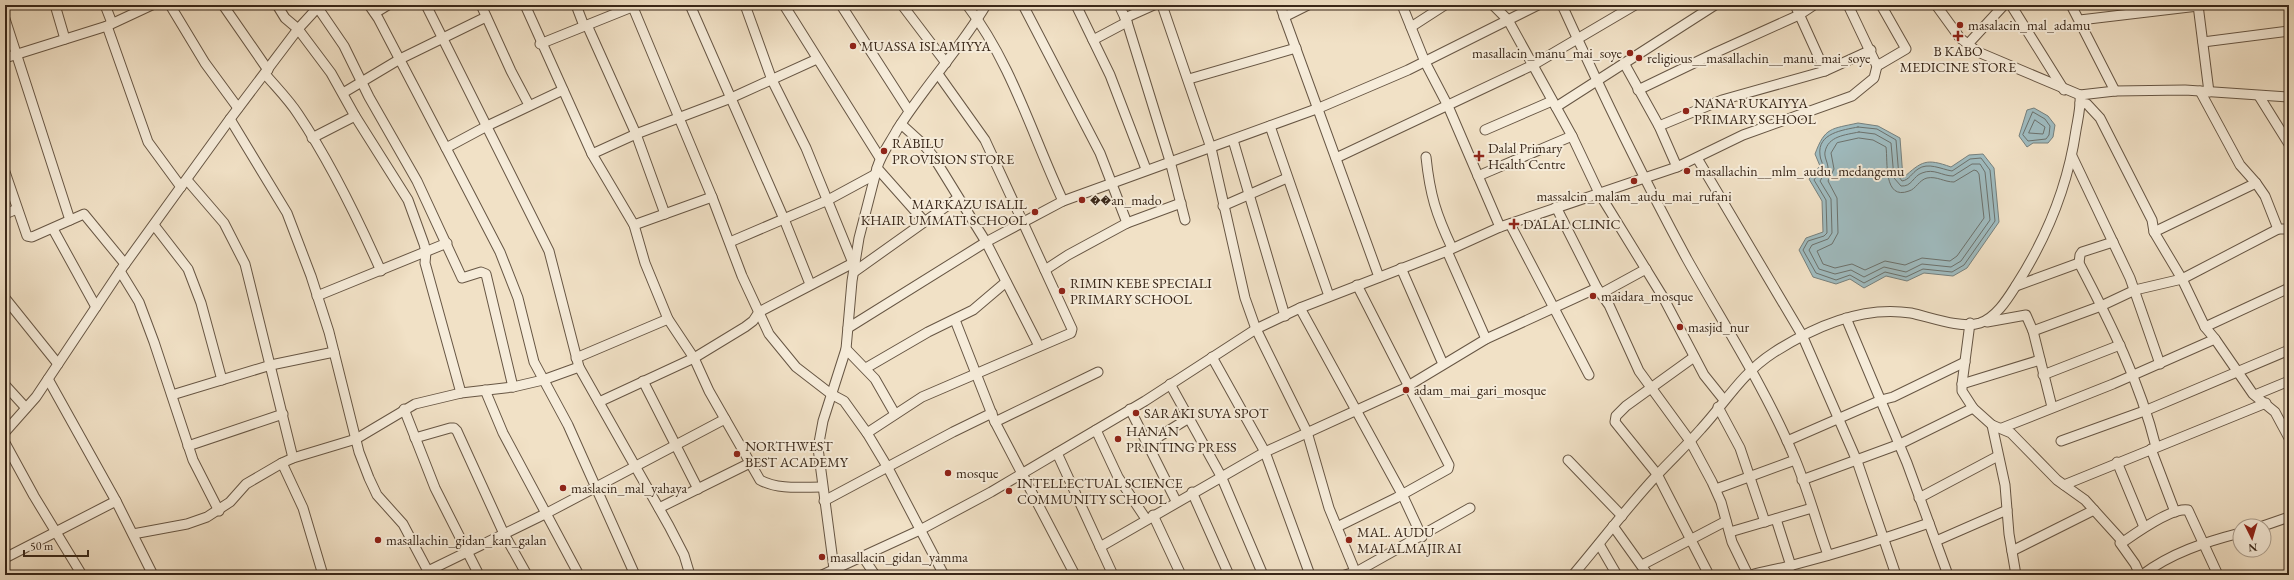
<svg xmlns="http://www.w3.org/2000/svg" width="2294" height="580" font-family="'EB Garamond',serif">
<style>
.water{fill:#9fbbbf;stroke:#76807d}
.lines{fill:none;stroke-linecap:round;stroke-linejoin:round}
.shore{stroke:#6c716c;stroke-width:1}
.minor-casing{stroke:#675644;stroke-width:11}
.minor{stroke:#f6ecda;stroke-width:9}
.poi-dot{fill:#8f2418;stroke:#f6ecda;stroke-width:1.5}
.labels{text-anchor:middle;stroke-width:4;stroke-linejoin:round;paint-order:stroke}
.poi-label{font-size:14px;fill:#392719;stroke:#f6ecda;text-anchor:start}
</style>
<rect width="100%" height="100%" fill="#f1e1c6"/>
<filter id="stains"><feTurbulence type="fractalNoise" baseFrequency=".005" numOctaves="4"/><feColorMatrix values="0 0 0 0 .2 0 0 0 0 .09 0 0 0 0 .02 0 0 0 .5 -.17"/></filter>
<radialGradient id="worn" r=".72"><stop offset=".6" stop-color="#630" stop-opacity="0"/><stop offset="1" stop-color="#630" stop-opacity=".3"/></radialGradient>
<g class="water">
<polygon points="2034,108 2048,116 2055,125 2053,137 2048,143 2033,143 2027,147 2019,136 2027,110"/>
<path d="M1858,123L1878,126L1900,138L1903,178C1922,161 1926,158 1951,167L1969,155L1983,154L1994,168L1999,222L1967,268L1953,276L1924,273L1907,281L1886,276L1864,288L1850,279L1836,284L1813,277L1799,250L1806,238L1823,232L1822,201L1809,179L1820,166L1815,154C1825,127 1831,129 1858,123Z"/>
</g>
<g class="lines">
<g class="shore">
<polygon points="2033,112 2045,119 2050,126 2049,135 2046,139 2028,141 2023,135"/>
<polygon points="2035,120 2045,127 2043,134 2029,133"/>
<path d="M1858,127L1877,129L1896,140L1899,177L1902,181C1909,180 1912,173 1918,169C1928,162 1941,169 1952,171L1970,159L1981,158L1990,170L1995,221L1964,265L1952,272L1923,269L1906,277L1885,272L1864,283L1850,275L1836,280L1816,273L1803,250L1808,241L1824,236L1827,233L1826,200L1814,180L1823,167C1823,163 1820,159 1820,155C1817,133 1843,130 1858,127Z"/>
<path d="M1859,132L1875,134L1891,143L1894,178L1901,186C1912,187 1913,176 1922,173C1934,168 1942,176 1953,176L1972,164H1980L1985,172L1990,220L1961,261L1951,267L1922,264L1906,272L1884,267L1864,277L1851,270L1835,274L1819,269L1809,250L1812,245L1828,239L1832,233L1831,199L1820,181L1828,168C1828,163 1824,157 1825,152C1828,136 1845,135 1859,132Z"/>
<path d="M1859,138L1873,140L1886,147C1888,161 1883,201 1909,191C1916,189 1919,180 1927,178C1937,176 1944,182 1954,182L1974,170L1977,171L1979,174L1984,218L1957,256L1950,261L1922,258L1905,265L1885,261L1865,270L1852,264L1835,268L1823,264L1817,251L1832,244L1838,233L1837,198L1828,181L1834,169L1831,153L1837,143Z"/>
</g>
<defs>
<g id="minor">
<polyline points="55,5 65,39"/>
<polyline points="105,5 112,23"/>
<polyline points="170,5 205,63 238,108"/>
<polyline points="223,5 268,70"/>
<polyline points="277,5 285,18 298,29 331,73 355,116 408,200 424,244 426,252 425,263 461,393"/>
<polyline points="369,5 378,18 446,148 487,126 563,90"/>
<polyline points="426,5 549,251 579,367 669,526 684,555 690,575"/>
<polyline points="481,5 511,71 529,105"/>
<path d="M525,5L592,154L634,225L645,263L668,319L694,358L709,391L760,480C778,490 802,487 822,487"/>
<polyline points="576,5 584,26"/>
<polyline points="632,5 712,197 742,276 769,334 796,367 831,394 844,401 867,433 888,468 944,575"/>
<polyline points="690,5 784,219 810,284"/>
<polyline points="745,5 772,80 806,148 853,263"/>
<polyline points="784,5 880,158"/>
<polyline points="841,5 909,111"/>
<polyline points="902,5 946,63"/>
<path d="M967,5C1012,64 1032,135 1063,201"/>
<polyline points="1023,5 1100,153 1127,223"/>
<polyline points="1076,5 1110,75 1146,169"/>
<polyline points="1119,5 1127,22 1170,161 1185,220"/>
<polyline points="1162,5 1211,148 1245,298 1256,329 1307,432 1329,508 1355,571"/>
<polyline points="1280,5 1379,277"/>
<polyline points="1402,5 1425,62 1448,106 1500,227"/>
<polyline points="1493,5 1508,20 1572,136 1599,193 1663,297 1704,375 1724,400"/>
<path d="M1562,5C1601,91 1642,176 1687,259C1724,325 1766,389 1795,459C1808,490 1817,524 1828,555"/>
<polyline points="1795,5 1825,71"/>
<polyline points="1936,5 1960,38 1978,52 2080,95 2115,91 2185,90 2289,97"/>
<polyline points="2011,5 2064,90"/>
<polyline points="2071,5 2115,91"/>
<polyline points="2198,5 2209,92"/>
<polyline points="318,8 344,46 369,97 417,181 462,278 481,272 486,274 513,387"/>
<polyline points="375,13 388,5"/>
<polyline points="1284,17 1308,5"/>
<polyline points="1125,18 1154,5"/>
<polyline points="5,19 70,220"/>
<polyline points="2080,20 2198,6"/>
<polyline points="587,25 636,134 665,214"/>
<polyline points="107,26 148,142 181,187"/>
<polyline points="1411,27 1445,5"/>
<polyline points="1093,40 1127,22"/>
<polyline points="2203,42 2289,31"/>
<polyline points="540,44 637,5"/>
<polyline points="1968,44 2004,5"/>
<polyline points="5,58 107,26 152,5"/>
<polyline points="1624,63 1659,126 1677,167"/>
<polyline points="1877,66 1906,49 1881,5"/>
<path d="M265,74C276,87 289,100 298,114C331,163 357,217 381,271"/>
<polyline points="1189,79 1296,48"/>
<polyline points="1638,90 1717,52 1799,15 1814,5"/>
<polyline points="2200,91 2240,165 2256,183 2265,196 2278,229 2288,229 2289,232"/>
<polyline points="343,93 400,59 486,17"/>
<polyline points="2259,96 2289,144"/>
<polyline points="2080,103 2087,104 2100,118 2152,220 2154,232 2182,279 2205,327 2215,339 2253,394 2275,412 2289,438"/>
<polyline points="1556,107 1715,5"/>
<polyline points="230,119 287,213 311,276 329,332 359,452 369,478 377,495 403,524 430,575"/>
<polyline points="901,124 923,144 933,156 986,242 1039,346"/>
<polyline points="1270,126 1329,296"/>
<polyline points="1659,126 1722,100 1825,71 1871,50"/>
<polyline points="1485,130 1552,101"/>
<polyline points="312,138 355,116"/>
<polyline points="1233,140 1285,316"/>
<polyline points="446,148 500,252 518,298 534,362 568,425 635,575"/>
<polyline points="592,154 636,134 731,98 817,59"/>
<polyline points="2072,156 2130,278 2160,364"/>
<path d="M1426,157C1430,195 1436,214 1452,248"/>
<polyline points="1336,158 1533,65 1635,5"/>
<polyline points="1697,158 1802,335 1857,461 1896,575"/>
<polyline points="877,168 924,221"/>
<polyline points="5,172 27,236 32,237 84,214 125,264"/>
<polyline points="1478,176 1572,136"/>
<polyline points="187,180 224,223 245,264 293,458"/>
<polyline points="1223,206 1287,178"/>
<polyline points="1556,207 1597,288 1609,305 1639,371 1690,441 1712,482 1721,502 1732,542 1748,575"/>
<polyline points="5,214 17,209"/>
<polyline points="1510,224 1589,375"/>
<polyline points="154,225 188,269 201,303 222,380"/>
<polyline points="634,225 712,197"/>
<polyline points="53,229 96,307"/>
<polyline points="2154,232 2256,183"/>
<polyline points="730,242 828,200 876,174"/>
<path d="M2113,242L2082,252L2080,255L2079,263C2110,322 2140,382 2156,447"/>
<polyline points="1447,251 1486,339"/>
<polyline points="1401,268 1443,364"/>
<polyline points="1045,270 1068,255 1127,223 1181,203"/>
<polyline points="120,271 139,302 154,342 193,460 219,511"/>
<polyline points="854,272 958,198"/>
<polyline points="2016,286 2079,263"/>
<polyline points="1602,293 1646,269"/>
<polyline points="317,296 447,243"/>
<polyline points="5,298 58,364"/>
<polyline points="1300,308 1402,494 1422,537"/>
<polyline points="1846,318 1907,463 1948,575"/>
<polyline points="955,320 995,422 1075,575"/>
<polyline points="1987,322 2026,315 2033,331 2052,407"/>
<polyline points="1970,323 1962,384 1962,391 1973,408 1992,425 2011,433 2057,480 2085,500 2123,542 2120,543 2135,564 2140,575"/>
<polyline points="2205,327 2289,288"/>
<polyline points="848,328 986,242 1063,201 1319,108 1408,70 1538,5"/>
<polyline points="2033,331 2101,306 2135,290 2182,279 2278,229"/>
<polyline points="846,349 875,379 895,414"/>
<polyline points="1212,357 1265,452 1310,575"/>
<polyline points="1694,357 1626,406 1616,416 1615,422 1657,474 1709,575"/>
<polyline points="576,358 668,319"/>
<polyline points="866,368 928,332 973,310 1006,282"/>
<polyline points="2043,375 2120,345"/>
<polyline points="48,379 116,501 153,575"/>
<polyline points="643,381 698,489"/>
<polyline points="1170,384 1221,476 1263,575"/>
<polyline points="1962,384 2040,360"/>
<polyline points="5,385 26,408"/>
<polyline points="485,390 503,433 579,575"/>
<polyline points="172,395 271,365 334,352"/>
<polyline points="2255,395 2289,381"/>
<polyline points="599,402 694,358 745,327 753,321 759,312 855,262"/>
<polyline points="1718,407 1740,448 1765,522"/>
<polyline points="404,409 435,488 479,575"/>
<polyline points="1130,409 1176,501"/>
<polyline points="995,422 1098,372"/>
<polyline points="1992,425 2005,485 2009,534 2016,575"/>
<polyline points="2002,428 2113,384 2215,339"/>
<polyline points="1096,430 1118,477 1146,519"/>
<polyline points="5,432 36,397 120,271 230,119 298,29 320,5"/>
<polyline points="867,433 922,397 1071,333 1072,329 985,140 938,74"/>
<polyline points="415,438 450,428 454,428 457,431 504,534 527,575"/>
<polyline points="1787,441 1881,400 1893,397 1965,362"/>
<polyline points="2061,441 2147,410 2289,350"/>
<polyline points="5,443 34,496 82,575"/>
<polyline points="1147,444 1189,418"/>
<polyline points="188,446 283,414"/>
<polyline points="2151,449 2175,512"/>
<polyline points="1057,453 1113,575"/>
<polyline points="1568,460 1622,516"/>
<polyline points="2117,462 2144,527"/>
<polyline points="282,463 303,508 323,575"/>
<polyline points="1802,480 1900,444 1973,408"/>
<polyline points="2064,485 2266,403"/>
<polyline points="1716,489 1795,460"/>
<polyline points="1192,492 1229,575"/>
<polyline points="1919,498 1998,456"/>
<polyline points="824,501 953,432 992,413"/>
<polyline points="659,508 750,463"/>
<polyline points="1153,515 1181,575"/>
<polyline points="1776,519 1791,566"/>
<polyline points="1613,526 1648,575"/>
<polyline points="2263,526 2289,517"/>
<polyline points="1337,527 1396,498 1448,469 1449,465 1357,285"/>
<polyline points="1730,532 1812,508"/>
<polyline points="133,534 187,524 207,517 230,502 246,484 282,463 293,458 356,439 415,404 461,393 513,387 543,380 579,367"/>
<polyline points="1936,541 2007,510"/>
<path d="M2123,542C2136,533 2172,507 2188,510L2218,575"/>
<polyline points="1599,544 1617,575"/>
<polyline points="1100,547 1265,452 1403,389 1486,339 1597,288"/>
<polyline points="2012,551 2094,510"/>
<polyline points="863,557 875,575"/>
<polyline points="5,558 116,501"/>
<polyline points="1642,565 1726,521"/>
<path d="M834,569L818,448L823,421L846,349L852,281L859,238L877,168C881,154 890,143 897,130C924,87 960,49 986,5"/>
<polyline points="428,571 547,513 725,419"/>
<polyline points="822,575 920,530 991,492 1145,401 1256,329 1300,308 1447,251 1500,227 1677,167 1743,135 1852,96 1874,78 1877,66 1848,5"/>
<polyline points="1345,575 1358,571 1470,508"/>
<path d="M1573,575C1601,542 1628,506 1658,474C1672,459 1687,445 1701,429C1725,403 1742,373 1773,353C1813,327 1861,305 1911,313C1930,317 1961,329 1980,323C1997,317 2008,298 2017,284C2047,237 2068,185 2076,130C2078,118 2081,107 2080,95"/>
<path d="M1751,575C1765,571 1779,569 1793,565C1839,553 1884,539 1929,523"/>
<path d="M2142,575C2171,553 2205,542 2240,533"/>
</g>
</defs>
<use href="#minor" class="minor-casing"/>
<use href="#minor" class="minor"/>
</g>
<g class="poi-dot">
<circle cx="1960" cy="25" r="4"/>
<path d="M1956 30h4v4h4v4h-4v4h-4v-4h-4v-4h4z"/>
<circle cx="853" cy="46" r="4"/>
<circle cx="1630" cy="53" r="4"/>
<circle cx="1639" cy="58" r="4"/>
<circle cx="1686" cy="111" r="4"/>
<circle cx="884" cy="151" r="4"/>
<path d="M1477 150h4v4h4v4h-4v4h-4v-4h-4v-4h4z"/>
<circle cx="1687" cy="171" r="4"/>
<circle cx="1634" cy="181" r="4"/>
<circle cx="1082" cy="200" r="4"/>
<circle cx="1035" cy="212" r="4"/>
<path d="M1512 218h4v4h4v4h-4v4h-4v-4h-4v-4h4z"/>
<circle cx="1062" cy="291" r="4"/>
<circle cx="1593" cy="296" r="4"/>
<circle cx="1680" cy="327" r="4"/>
<circle cx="1406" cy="390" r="4"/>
<circle cx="1136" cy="413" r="4"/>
<circle cx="1118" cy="439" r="4"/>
<circle cx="737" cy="454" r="4"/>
<circle cx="948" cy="473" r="4"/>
<circle cx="563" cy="488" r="4"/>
<circle cx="1009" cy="491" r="4"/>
<circle cx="378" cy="540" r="4"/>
<circle cx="1349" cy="540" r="4"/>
<circle cx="822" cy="557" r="4"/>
</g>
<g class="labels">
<g class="poi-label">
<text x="1968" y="30">masalacin_mal_adamu</text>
<text x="861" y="51">MUASSA ISLAMIYYA</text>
<text x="1958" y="56" text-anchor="middle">B KABO<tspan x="1958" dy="16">MEDICINE STORE</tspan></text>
<text x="1622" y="58" text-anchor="end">masallacin_manu_mai_soye</text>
<text x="1647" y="63">religious__masallachin__manu_mai_soye</text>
<text x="1694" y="108">NANA RUKAIYYA<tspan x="1694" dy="16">PRIMARY SCHOOL</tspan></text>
<text x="892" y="148">RABILU<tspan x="892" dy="16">PROVISION STORE</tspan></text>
<text x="1488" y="153">Dalal Primary<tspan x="1488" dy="16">Health Centre</tspan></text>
<text x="1695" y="176">masallachin__mlm_audu_medangemu</text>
<text x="1634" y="201" text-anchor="middle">massalcin_malam_audu_mai_rufani</text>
<text x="1090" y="205">��an_mado</text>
<text x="1027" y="209" text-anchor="end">MARKAZU ISALIL<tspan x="1027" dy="16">KHAIR UMMATI SCHOOL</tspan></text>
<text x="1523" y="229">DALAL CLINIC</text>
<text x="1070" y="288">RIMIN KEBE SPECIALI<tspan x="1070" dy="16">PRIMARY SCHOOL</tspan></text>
<text x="1601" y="301">maidara_mosque</text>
<text x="1688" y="332">masjid_nur</text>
<text x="1414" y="395">adam_mai_gari_mosque</text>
<text x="1144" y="418">SARAKI SUYA SPOT</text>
<text x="1126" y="436">HANAN<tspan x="1126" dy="16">PRINTING PRESS</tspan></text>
<text x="745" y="451">NORTHWEST<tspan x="745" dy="16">BEST ACADEMY</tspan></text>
<text x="956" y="478">mosque</text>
<text x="1017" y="488">INTELLECTUAL SCIENCE<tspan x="1017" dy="16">COMMUNITY SCHOOL</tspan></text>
<text x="571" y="493">maslacin_mal_yahaya</text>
<text x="1357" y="537">MAL. AUDU<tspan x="1357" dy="16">MAI ALMAJIRAI</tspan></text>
<text x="386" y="545">masallachin_gidan_kan_galan</text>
<text x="830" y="562">masallacin_gidan_yamma</text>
</g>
</g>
<rect width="2294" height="580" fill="none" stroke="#f1e1c6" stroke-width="20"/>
<rect x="6" y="6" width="2282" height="568" fill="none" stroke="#392719" stroke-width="2"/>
<rect x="10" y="10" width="2274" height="560" fill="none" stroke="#392719"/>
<g transform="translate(2252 538) rotate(175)"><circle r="19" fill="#f6ecda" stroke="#aa9d8d"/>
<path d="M0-3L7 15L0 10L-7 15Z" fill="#8f2418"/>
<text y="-6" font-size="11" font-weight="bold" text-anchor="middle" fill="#392719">N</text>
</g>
<path d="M24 550v6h64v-6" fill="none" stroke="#392719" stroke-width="2"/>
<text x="30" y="550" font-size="12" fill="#392719" stroke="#f6ecda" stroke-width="3" paint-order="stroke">50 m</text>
<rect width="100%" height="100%" filter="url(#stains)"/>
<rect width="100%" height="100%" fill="url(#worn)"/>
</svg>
